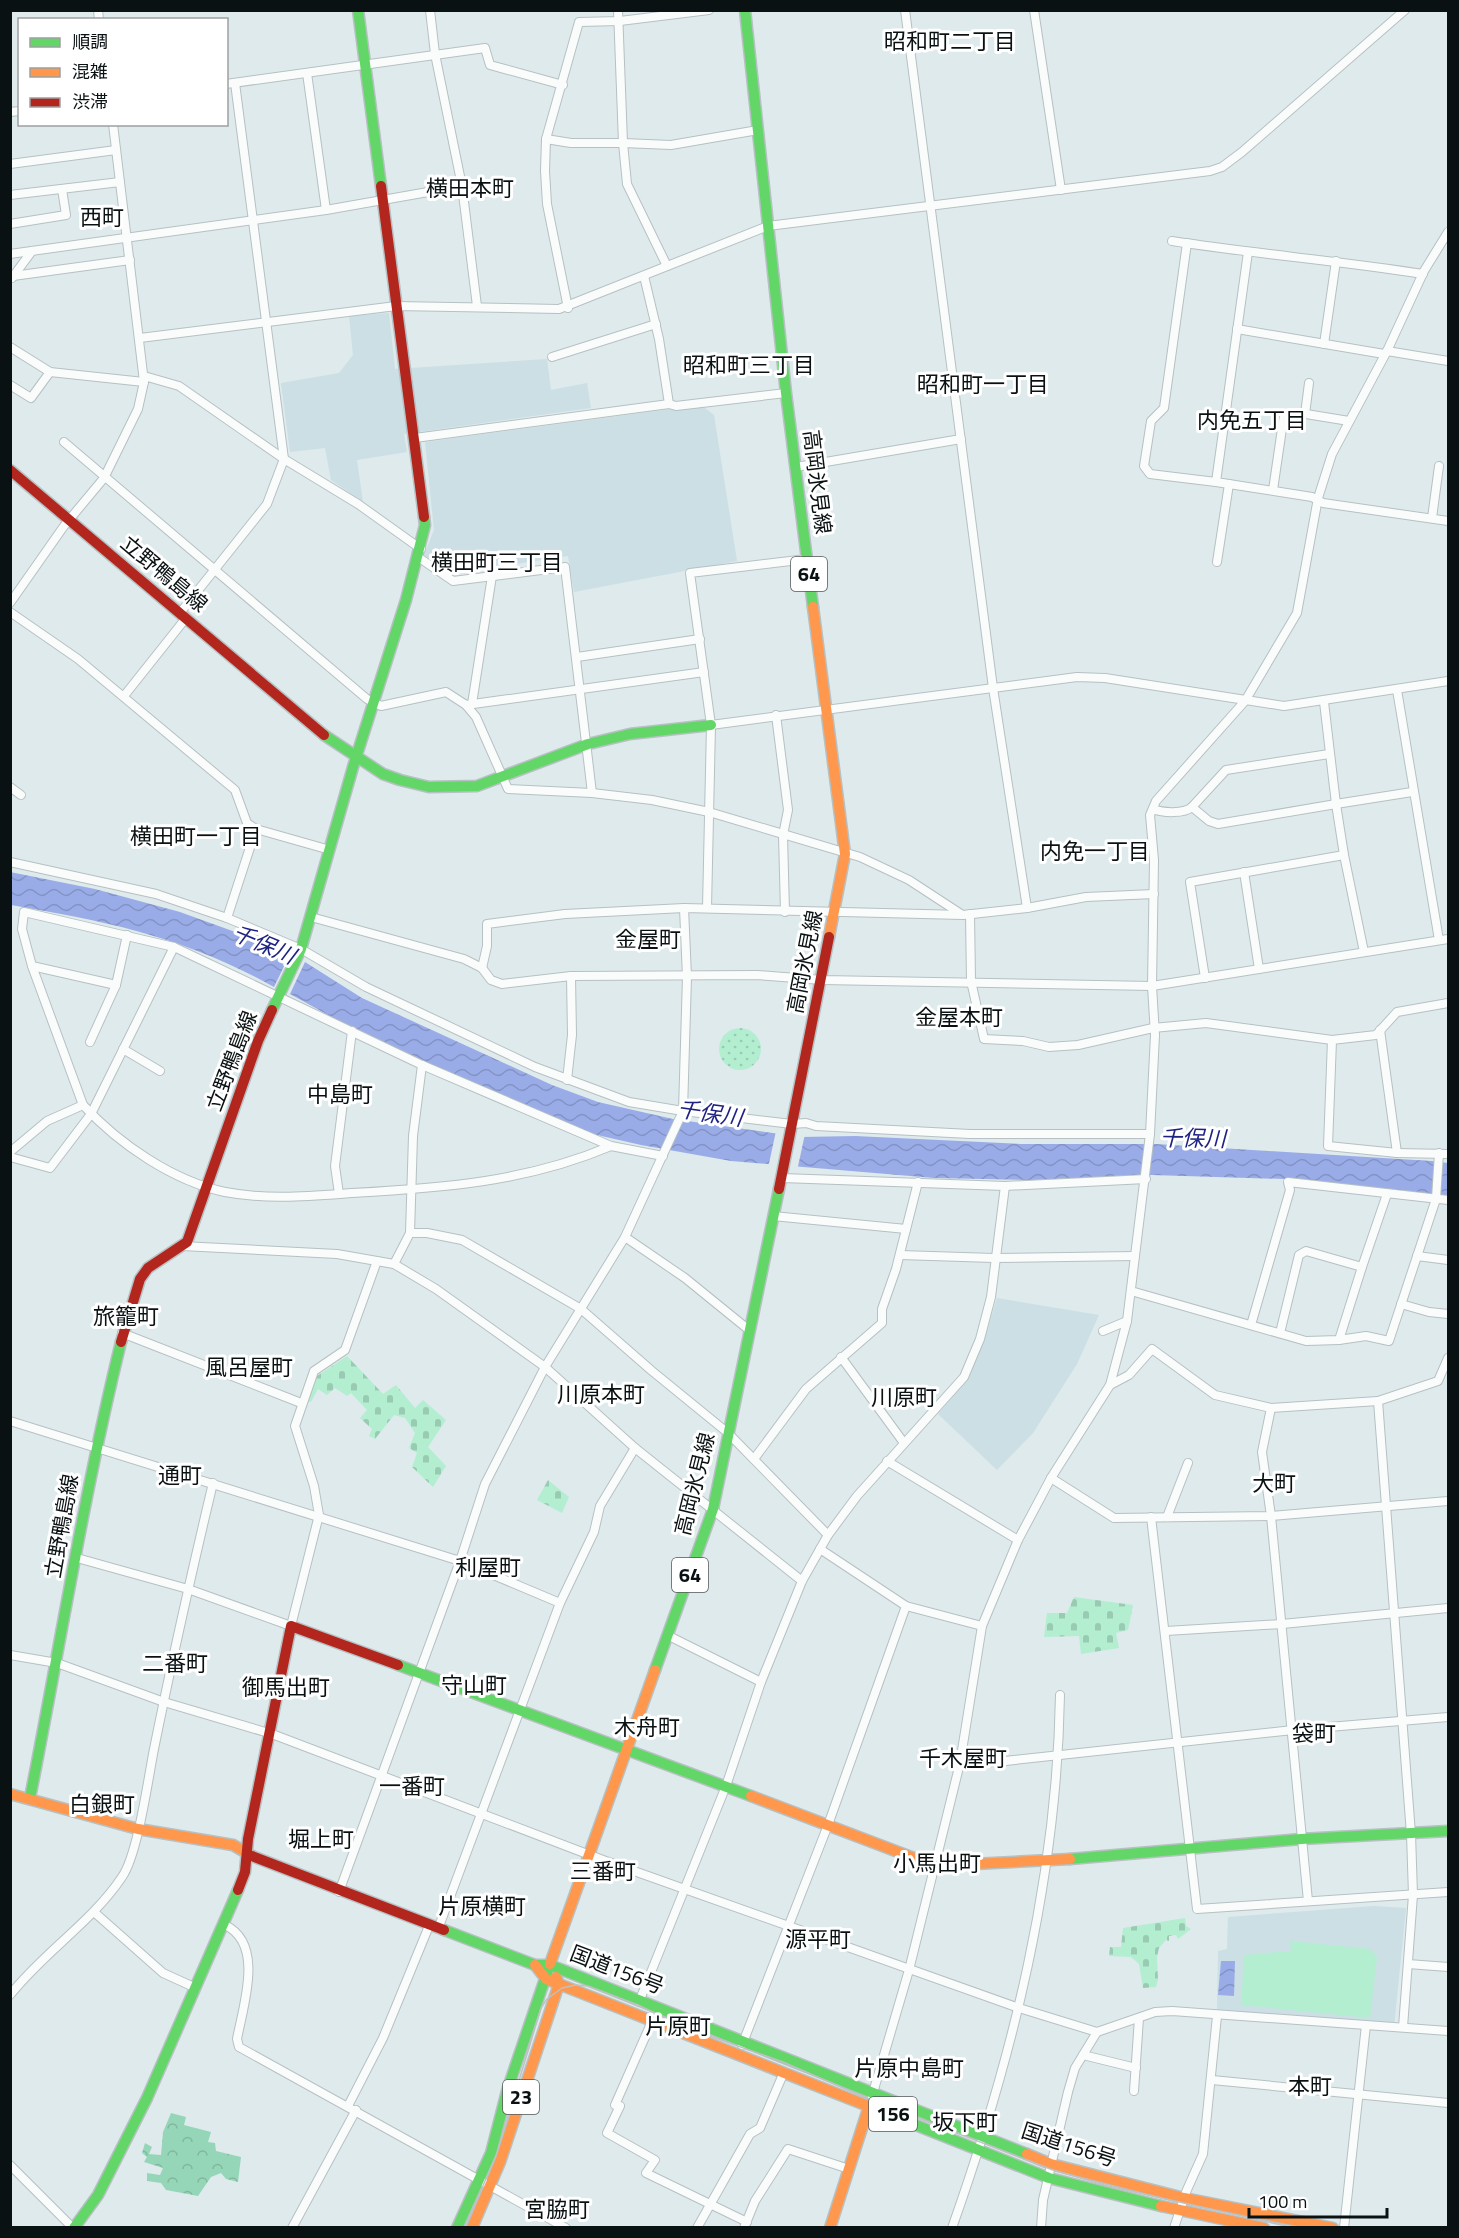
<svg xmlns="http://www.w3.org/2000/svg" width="1459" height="2238" font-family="'Titillium Web','Noto Sans JP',sans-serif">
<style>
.built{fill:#cbdfe5}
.grass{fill:#b3eed1}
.forest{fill:url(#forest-crowns)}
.cemetery{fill:url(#cemetery-stones)}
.park{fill:url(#park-dots)}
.water{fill:url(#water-waves)}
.pier{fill:#deeaec}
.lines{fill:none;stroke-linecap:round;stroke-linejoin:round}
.street-casing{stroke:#b7c0c2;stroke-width:10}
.fast-casing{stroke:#b7c0c2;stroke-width:13}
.slow-casing{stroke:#b7c0c2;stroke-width:13}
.jam-casing{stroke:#b7c0c2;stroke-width:13}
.street{stroke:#fafcfc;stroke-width:8}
.fast{stroke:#63d668;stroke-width:10}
.slow{stroke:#ff974d;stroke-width:10}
.jam{stroke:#b3261e;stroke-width:10}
.tram{stroke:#bec1c2;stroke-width:1.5}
.labels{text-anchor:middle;stroke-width:6;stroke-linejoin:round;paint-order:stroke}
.shield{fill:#fff;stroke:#54585a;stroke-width:1.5}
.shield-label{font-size:20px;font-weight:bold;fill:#0a1113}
.street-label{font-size:21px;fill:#0a1113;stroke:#fff}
.neighbourhood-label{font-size:22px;fill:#0a1113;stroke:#fff}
.water-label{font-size:22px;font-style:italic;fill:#1e2283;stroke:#fff}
</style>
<defs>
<pattern id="forest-crowns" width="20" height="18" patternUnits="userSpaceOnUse" patternTransform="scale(1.5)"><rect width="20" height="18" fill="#96d6b8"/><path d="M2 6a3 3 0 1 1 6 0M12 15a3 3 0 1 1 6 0" fill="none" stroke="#80b79d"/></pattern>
<pattern id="cemetery-stones" width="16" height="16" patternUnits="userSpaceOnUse" patternTransform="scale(1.5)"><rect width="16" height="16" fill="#b3eed1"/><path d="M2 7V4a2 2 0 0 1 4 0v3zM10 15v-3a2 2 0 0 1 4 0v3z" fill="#99cbb3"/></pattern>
<pattern id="park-dots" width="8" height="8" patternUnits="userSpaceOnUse" patternTransform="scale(1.5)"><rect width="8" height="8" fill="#b3eed1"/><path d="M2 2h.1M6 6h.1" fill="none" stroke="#99cbb3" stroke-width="1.8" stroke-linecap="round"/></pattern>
<pattern id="water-waves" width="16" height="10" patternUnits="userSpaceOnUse" patternTransform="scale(1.5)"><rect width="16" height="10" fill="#9aace8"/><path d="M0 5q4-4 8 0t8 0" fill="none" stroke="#8393c6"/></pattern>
</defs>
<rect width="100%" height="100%" fill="#deeaec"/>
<g class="built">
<polygon points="389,313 395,369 547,359 551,390 587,383 591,408 404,434 407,452 357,460 363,502 331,480 325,448 290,452 281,383 339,373 353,355 349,316"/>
<polygon points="701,405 714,415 737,561 574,592 568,556 457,573 424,555 434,530 425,442"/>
<polygon points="997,1298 1099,1315 1077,1364 1033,1433 997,1470 938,1414 968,1379 985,1338"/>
<polygon points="1374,1906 1406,1908 1394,2027 1217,2011 1218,1951 1227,1949 1228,1917"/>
</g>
<polygon class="grass" points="1290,1941 1370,1949 1377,1957 1370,2018 1241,2005 1244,1955 1291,1951"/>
<polygon class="forest" points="171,2113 186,2117 184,2125 211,2132 208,2142 215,2143 216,2151 241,2157 238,2182 226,2179 221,2173 211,2177 198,2196 166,2190 161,2183 147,2181 147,2173 160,2175 163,2168 144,2162 147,2157 142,2153 145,2143 152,2147 149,2154 161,2155 163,2132"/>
<g class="cemetery">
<polygon points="347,1356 383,1394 396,1385 415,1408 423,1400 446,1420 428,1447 446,1466 433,1487 412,1467 417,1453 409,1448 415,1433 405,1418 394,1415 375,1439 369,1436 372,1429 360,1418 367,1410 351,1393 347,1396 335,1388 327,1395 318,1389 311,1402 307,1401 317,1376"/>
<polygon points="548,1480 569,1497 562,1513 537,1500"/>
<polygon points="1074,1597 1133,1605 1128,1630 1116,1633 1119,1648 1081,1654 1079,1636 1044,1637 1047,1613 1067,1613"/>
<polygon points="1185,1918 1186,1926 1191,1929 1178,1939 1176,1935 1169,1936 1169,1941 1166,1940 1159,1948 1157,1957 1158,1980 1156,1987 1143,1988 1139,1964 1131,1957 1109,1956 1110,1947 1121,1947 1123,1928"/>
</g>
<circle class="park" cx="740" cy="1049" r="21"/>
<g class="water">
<path d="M10,872L95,889L180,912L291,952L274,987C184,937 110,922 11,905Z"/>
<polygon points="305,962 362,998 552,1085 598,1102 673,1119 802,1137 855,1136 1021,1144 1156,1144 1432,1161 1448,1163 1448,1196 1284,1179 1152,1175 1032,1180 934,1178 731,1161 641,1145 584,1132 522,1107 368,1037 290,994"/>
<polygon points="1221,1961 1235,1961 1234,1996 1218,1995"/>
</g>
<polygon class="pier" points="776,1131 805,1134 797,1171 768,1168"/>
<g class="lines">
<defs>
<g id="street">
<polyline points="98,10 99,20"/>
<polyline points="430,10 435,54 462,186 477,306"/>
<polyline points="905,10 993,688 1027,908"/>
<polyline points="1034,10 1061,190"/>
<polyline points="307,73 326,210"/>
<polyline points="226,84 485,48 490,65 563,85"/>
<polyline points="10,112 20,111"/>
<polyline points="546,139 571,143 623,143 618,10"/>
<polyline points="10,164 116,150"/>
<polyline points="10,195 120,182"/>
<polyline points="10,224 66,215 62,189"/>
<path d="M1172,241C1256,254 1340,261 1423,274"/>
<polyline points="1187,243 1164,408 1151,421 1144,466 1150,474 1216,482"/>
<polyline points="10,254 326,210 462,186"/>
<polyline points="667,266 627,184 623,143 671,145 758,130"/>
<polyline points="13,276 130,260"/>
<polyline points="644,276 659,339 669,404"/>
<polyline points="12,278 32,251"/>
<polyline points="568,308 547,204 545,171 546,139 579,22 620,21 709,10"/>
<polyline points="1237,329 1384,354"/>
<polyline points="140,338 396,306 559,309 768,226 1210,171 1222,167 1242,152 1405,10"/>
<polyline points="1324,344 1336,261"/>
<polyline points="10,347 50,372 144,382"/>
<polyline points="1387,351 1448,361"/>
<polyline points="552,357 656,324"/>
<polyline points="144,376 179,386 284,459 358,504 421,549"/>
<polyline points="10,385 31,398 50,372"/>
<polyline points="1305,414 1309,383"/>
<polyline points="415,438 669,404 676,406 786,393"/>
<polyline points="64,442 367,699 381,706 446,692 466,705 704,672"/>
<polyline points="796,467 961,439"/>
<polyline points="1229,484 1312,497 1323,503 1448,521"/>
<polyline points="1273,490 1284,415 1300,413 1349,421"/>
<polyline points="1432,518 1439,466"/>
<polyline points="418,557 453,581 565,567 592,793"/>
<polyline points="1217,562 1229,484 1216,482 1248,252"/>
<polyline points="10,603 64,526 104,478 138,409 144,382 113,124"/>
<polyline points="10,612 78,659 235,790 247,823 256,829 330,850"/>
<polyline points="180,613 267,504 284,459 235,83"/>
<polyline points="577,657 700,639"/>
<polyline points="1397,690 1439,940"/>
<polyline points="124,696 186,618"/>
<polyline points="1324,702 1336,804 1412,792"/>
<polyline points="472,704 492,576"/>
<polyline points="466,705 476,717 508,789 592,793 652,800 709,812 860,857 909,880 961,914"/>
<polyline points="776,715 788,810 783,835 785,912"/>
<polyline points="711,725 1077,677 1105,678 1284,706 1448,681"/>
<polyline points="10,787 21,795"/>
<polyline points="1192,807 1226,770 1329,754"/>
<path d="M1153,809C1163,813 1184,814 1192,807L1209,821L1218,824L1336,804L1344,855"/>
<polyline points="10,862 156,894 227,918 301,949 366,987 535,1067 629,1102 683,1111 792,1124 806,1123 816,1126 970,1134 1150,1134"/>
<polyline points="1244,872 1259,969"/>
<polyline points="707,908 711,725 690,573 807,559"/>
<polyline points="970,914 971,981 984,1039 1023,1041 1049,1047 1078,1045 1153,1028 1206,1023 1332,1040 1376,1035 1397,1012 1448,1003"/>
<polyline points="311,917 464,959 482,968 491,980 502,984 571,976 757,975 822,980 1152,986 1448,939"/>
<polyline points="227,918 256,829"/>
<polyline points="32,966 83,1105"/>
<polyline points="482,968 487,946 487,924 565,914 684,908 963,915 1027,908 1086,897 1154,894"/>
<polyline points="1205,978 1190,882 1344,855 1364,952"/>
<polyline points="116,985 32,966 22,929 24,912 174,947 422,1065 611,1146 663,1156"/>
<polyline points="1332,1040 1328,1146 1397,1153 1380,1030"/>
<polyline points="90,1042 116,985 127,935"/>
<polyline points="123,1049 160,1071"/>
<polyline points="567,1080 572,1035 571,976"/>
<path d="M10,1152L47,1121L83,1105C119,1144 173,1181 225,1192C267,1200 310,1196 352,1193C443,1188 526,1182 611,1146"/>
<polyline points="1397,1153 1448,1154"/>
<polyline points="10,1157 50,1168 91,1114 174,947"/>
<polyline points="782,1178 1005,1186 1146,1179"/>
<polyline points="339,1194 335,1166 352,1031"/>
<polyline points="773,1216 906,1229"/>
<polyline points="410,1233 427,1233 462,1240 581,1309 652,1371 728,1433 828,1535"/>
<polyline points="625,1237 685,1278 749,1330"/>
<polyline points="182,1246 337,1254 394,1264 436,1289 545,1367 635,1448 802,1581"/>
<polyline points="900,1255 994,1258 1135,1256"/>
<polyline points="1417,1256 1448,1260"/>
<polyline points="394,1264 410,1233 413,1136 422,1065"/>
<polyline points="1362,1267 1387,1194"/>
<polyline points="1131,1291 1306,1341 1339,1340 1366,1336 1389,1341 1436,1199 1439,1153"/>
<polyline points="1401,1304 1429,1312 1448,1314"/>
<polyline points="1251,1325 1290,1190 1288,1182 1448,1200"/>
<polyline points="1103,1331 1127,1321"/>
<polyline points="122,1333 301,1403"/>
<polyline points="1280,1333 1299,1255 1306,1251 1362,1267 1339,1340"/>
<polyline points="841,1357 904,1443"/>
<polyline points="1110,1385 1129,1375 1152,1349 1215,1395 1271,1408 1378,1401 1438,1381 1448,1358"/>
<polyline points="1378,1401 1411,1834 1413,1895 1403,2027"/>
<polyline points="1271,1408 1262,1452 1271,1516 1308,1901"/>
<polyline points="10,1421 460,1561 560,1603"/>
<polyline points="754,1459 806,1389 882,1323 882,1309 896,1269 918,1182"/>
<polyline points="887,1461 1018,1540"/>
<polyline points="1051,1478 1114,1518 1271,1516 1448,1501"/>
<polyline points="1151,1517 1197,1909 1448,1892"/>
<polyline points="1167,1517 1188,1463"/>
<polyline points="820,1549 906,1606 982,1626"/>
<polyline points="77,1558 188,1589 291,1626 319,1515 314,1486 295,1426 314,1371 345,1350 377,1261"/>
<polyline points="1166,1631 1282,1624 1448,1608"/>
<polyline points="669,1636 761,1682"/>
<polyline points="10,1655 57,1663 164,1702 272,1734 603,1860 1019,2008 1097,2032 1155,2012 1172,2011 1448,2031"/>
<polyline points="960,1763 996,1762 1293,1730 1448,1717"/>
<polyline points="339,1892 460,1561 485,1484 545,1367 625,1237 683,1111 687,977 684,908"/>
<polyline points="94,1912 163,1973 196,1988"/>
<path d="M225,1925C265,1944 243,2006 237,2039L239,2047L566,2228"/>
<polyline points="438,1929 560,1603 594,1532 600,1506 635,1448"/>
<polyline points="1408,1964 1448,1967"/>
<path d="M10,1995C44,1952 92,1922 122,1877C138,1854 148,1779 154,1749C172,1660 192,1571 213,1483"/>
<polyline points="639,2002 726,1786 761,1682 802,1581 828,1535 857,1496 964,1377 980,1339 991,1297 1005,1186"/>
<polyline points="653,2019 615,2105 620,2106 607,2133 655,2160 646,2173 747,2222"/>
<polyline points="742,2045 828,1825 906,1606"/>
<polyline points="1083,2055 1136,2068"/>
<polyline points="1212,2080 1448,2103"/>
<polyline points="1134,2091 1139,2018"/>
<polyline points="872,2096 909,1970 960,1763 982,1626 1018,1540 1051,1478 1110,1385 1127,1321 1150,1134 1155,1035 1152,986 1154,860 1150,815 1156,801 1245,701 1297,613 1318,498 1332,454 1387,351 1424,271 1448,232"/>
<polyline points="348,2106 383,2038 429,1926"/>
<polyline points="10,2165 73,2228"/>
<polyline points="292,2228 356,2110"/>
<polyline points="697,2228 750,2134 760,2128 784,2072"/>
<polyline points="744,2228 755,2201 788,2149 849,2169"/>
<path d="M952,2228C1013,2056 1057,1878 1060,1695"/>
<polyline points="1041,2228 1043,2200 1068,2092 1075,2068 1097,2032"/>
<polyline points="1174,2228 1186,2192 1203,2154 1217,2016"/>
<polyline points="1344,2228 1366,2025"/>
</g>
<g id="fast">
<polyline points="358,10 381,186"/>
<polyline points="745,10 786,393 813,607"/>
<polyline points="324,735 383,774 400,780 429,787 477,786 588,744 630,734 711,725"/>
<polyline points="272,1010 301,949 353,767 406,600 425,525 424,517"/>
<polyline points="398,1665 751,1796"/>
<polyline points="655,1670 713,1509 779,1189"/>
<path d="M30,1798C60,1646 84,1493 121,1342"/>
<polyline points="1070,1859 1301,1839 1448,1831"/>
<polyline points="444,1930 535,1965 550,1965 1027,2154"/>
<polyline points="868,2106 1049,2178 1161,2206"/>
<polyline points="74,2228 98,2195 147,2098 238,1890"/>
<polyline points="457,2228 491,2153 507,2091 550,1964"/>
</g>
<g id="slow">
<polyline points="813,607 845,854 829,937"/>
<polyline points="10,1794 138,1829 233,1845 252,1856"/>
<polyline points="751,1796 935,1866 1070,1859"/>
<polyline points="550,1964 655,1670"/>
<polyline points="535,1965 546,1979 868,2106"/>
<polyline points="1027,2154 1051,2164 1184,2198 1333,2228"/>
<polyline points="1161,2206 1264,2228"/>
<polyline points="472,2228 500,2162 559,1984 556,1977"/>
<polyline points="830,2228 869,2106"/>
</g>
<g id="jam">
<polyline points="381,186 424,517"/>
<polyline points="10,470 324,735"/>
<polyline points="779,1189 829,937"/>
<polyline points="121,1342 140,1279 148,1268 187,1242 258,1041 272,1010"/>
<polyline points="252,1856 444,1930"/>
<polyline points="238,1890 245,1872 248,1839 291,1626 398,1665"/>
</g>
</defs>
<use href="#street" class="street-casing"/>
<use href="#fast" class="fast-casing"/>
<use href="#slow" class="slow-casing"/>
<use href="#jam" class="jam-casing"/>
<use href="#street" class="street"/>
<use href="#fast" class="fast"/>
<use href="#slow" class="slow"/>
<use href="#jam" class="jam"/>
<polyline class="tram" points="465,2228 497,2153 541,2008 547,1999 562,1988 575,1985 588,1986 638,2005 684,2027 783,2062 871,2100 1053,2170 1108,2186 1295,2228"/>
</g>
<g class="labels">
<g class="shield">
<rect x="791" y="557" width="36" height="34" rx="4.5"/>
<rect x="672" y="1558" width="36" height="34" rx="4.5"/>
<rect x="503" y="2080" width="36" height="34" rx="4.5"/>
<rect x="869" y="2097" width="48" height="34" rx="4.5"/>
</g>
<g class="shield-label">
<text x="809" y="581">64</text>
<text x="690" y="1582">64</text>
<text x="521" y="2104">23</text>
<text x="893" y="2121">156</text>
</g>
<g class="street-label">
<text transform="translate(817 482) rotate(83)" y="7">高岡氷見線</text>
<text transform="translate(164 574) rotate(40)" y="7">立野鴨島線</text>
<text transform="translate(805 962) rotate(-79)" y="7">高岡氷見線</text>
<text transform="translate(232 1061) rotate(-69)" y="7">立野鴨島線</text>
<text transform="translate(695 1484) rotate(-76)" y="7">高岡氷見線</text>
<text transform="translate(62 1526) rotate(-80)" y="7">立野鴨島線</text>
<text transform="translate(617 1970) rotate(21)" y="7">国道156号</text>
<text transform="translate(1069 2145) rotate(18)" y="7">国道156号</text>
</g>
<g class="neighbourhood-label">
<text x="950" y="49">昭和町二丁目</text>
<text x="470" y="196">横田本町</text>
<text x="102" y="225">西町</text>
<text x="749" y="373">昭和町三丁目</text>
<text x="983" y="392">昭和町一丁目</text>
<text x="1252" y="428">内免五丁目</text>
<text x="497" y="570">横田町三丁目</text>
<text x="196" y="844">横田町一丁目</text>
<text x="1095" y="859">内免一丁目</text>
<text x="648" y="947">金屋町</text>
<text x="959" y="1025">金屋本町</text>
<text x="340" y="1102">中島町</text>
<text x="126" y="1324">旅籠町</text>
<text x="249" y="1375">風呂屋町</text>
<text x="601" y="1402">川原本町</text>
<text x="904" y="1405">川原町</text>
<text x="180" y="1483">通町</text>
<text x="1274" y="1491">大町</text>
<text x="488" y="1575">利屋町</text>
<text x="175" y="1671">二番町</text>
<text x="474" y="1693">守山町</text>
<text x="286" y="1695">御馬出町</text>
<text x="647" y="1735">木舟町</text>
<text x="1314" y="1741">袋町</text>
<text x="963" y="1766">千木屋町</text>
<text x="412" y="1794">一番町</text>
<text x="102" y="1812">白銀町</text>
<text x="321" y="1847">堀上町</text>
<text x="937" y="1871">小馬出町</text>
<text x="603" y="1879">三番町</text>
<text x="482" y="1914">片原横町</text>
<text x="818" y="1947">源平町</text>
<text x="678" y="2034">片原町</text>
<text x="909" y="2076">片原中島町</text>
<text x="1310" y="2094">本町</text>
<text x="965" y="2130">坂下町</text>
<text x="557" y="2217">宮脇町</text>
</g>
<g class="water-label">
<text transform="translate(264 944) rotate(23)" y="8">千保川</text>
<text transform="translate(710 1113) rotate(8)" y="8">千保川</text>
<text transform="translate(1193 1138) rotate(1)" y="8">千保川</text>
</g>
</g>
<rect width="1459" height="2238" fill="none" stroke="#0a1113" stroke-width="24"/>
<rect x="18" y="18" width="210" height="108" fill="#ffffff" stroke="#9da0a1" stroke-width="1.5"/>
<rect x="30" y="38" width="30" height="9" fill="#63d668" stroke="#9da0a1" stroke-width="1.5"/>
<text x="72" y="48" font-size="18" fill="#0a1113">順調</text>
<rect x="30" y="68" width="30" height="9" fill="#ff974d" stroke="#9da0a1" stroke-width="1.5"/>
<text x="72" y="78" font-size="18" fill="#0a1113">混雑</text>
<rect x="30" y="98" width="30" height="9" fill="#b3261e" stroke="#9da0a1" stroke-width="1.5"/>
<text x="72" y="108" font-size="18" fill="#0a1113">渋滞</text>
<path d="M1249 2208v9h138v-9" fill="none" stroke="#0a1113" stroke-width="3"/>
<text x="1258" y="2208" font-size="18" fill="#0a1113" stroke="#ffffff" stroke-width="4.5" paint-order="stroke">100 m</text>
</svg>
